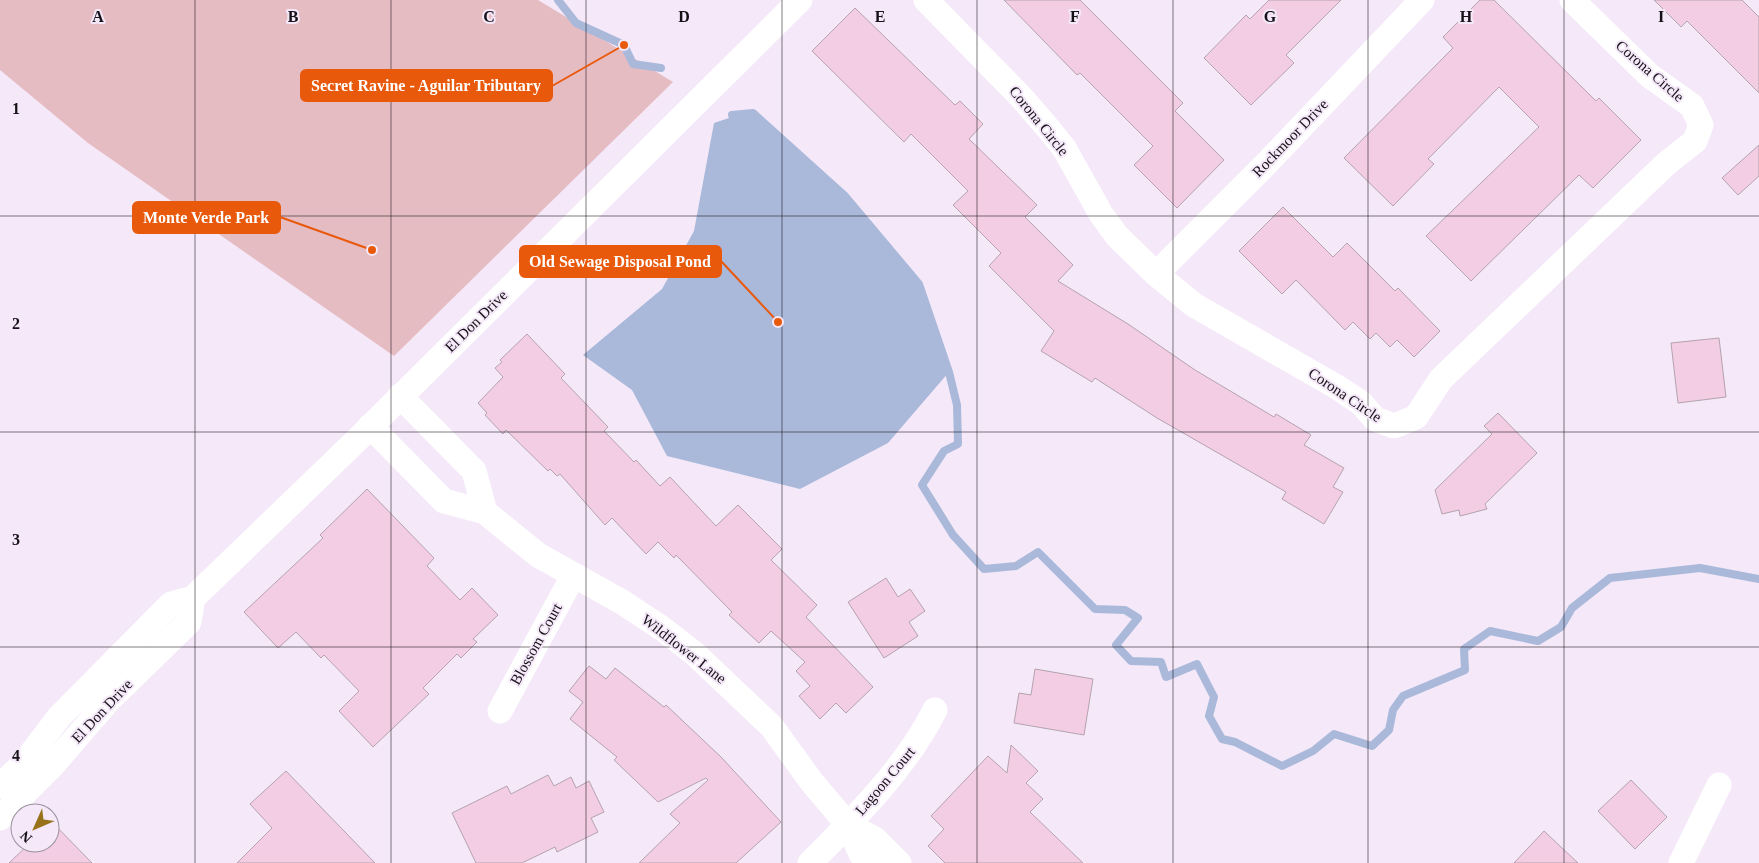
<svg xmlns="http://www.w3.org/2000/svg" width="1759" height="863" font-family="'Times New Roman',serif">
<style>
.green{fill:#e6bcc3}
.water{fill:#aab9da}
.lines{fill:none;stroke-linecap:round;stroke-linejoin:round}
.stream{stroke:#aab9da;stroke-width:8}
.building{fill:#f2cde3;stroke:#b5a3ae}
.minor{stroke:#fff;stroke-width:25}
.grid{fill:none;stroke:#151116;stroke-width:1;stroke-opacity:0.55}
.labels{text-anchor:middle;stroke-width:4;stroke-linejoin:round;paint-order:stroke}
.street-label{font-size:15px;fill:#151116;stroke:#f4e8f9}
.grid-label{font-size:16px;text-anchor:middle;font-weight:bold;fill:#151116;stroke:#f4e8f9;stroke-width:4;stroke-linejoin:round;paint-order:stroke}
.leader{fill:none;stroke:#e8590c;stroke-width:2}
.callout-dot{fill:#e8590c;stroke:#f4e8f9;stroke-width:2}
.callout{fill:#e8590c;stroke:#e8590c;stroke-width:2}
.callout-label{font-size:16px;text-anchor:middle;font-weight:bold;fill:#fff}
</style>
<rect width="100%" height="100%" fill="#f4e8f9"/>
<polygon class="green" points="0,0 538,0 673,82 394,356 88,143 0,70"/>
<polygon class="water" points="750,111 845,196 919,284 949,372 888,443 800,489 667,456 632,390 583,355 662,289 694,231 714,123"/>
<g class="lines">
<g class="stream">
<polyline points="558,0 576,23 624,45 633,64 661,68"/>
<polyline points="732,115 753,113 845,196 919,284 949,372 957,405 958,444 944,451 922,485 953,535 984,569 1016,566 1038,552 1095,609 1125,610 1138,618 1116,645 1131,661 1161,662 1166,677 1197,664 1214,697 1209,716 1222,739 1235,742 1282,766 1313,751 1334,734 1372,746 1389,730 1393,710 1403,696 1465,670 1464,649 1490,631 1538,641 1561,627 1572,608 1610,578 1700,568 1759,579"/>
</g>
</g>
<g class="building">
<polygon points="1004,0 1080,0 1183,103 1175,111 1224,160 1177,208 1134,165 1153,146 1080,73 1077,75"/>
<polygon points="1269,0 1341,0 1286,55 1294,63 1251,105 1204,58 1246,15 1250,19"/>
<polygon points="1480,0 1494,0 1596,101 1599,98 1641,140 1593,188 1579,175 1471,281 1426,236 1539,127 1499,87 1428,159 1434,164 1393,206 1344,158 1453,48 1443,37"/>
<polygon points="1654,0 1742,0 1759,17 1759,93 1687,21 1681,27"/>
<polygon points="855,8 955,105 960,101 983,124 969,139 1037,205 1025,217 1073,265 1058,281 1128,324 1195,370 1274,417 1276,414 1311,435 1304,445 1344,468 1333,487 1343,492 1324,524 1282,499 1286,492 1157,418 1095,378 1092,382 1041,351 1054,331 989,266 1001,253 953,205 968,191 911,134 904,142 812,51"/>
<polygon points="1759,145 1759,176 1738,195 1722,178"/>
<polygon points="1283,207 1333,257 1347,243 1395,291 1398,288 1440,331 1414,357 1397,340 1390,347 1376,333 1370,339 1353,322 1345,330 1296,280 1282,294 1239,251"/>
<polygon points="527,334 565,374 561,378 608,427 604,431 634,462 636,460 660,486 670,477 716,526 738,505 782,549 771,560 817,605 806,617 873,687 846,713 836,703 820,719 799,696 810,686 796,671 805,662 771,631 759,643 729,615 732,612 676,555 674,558 658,542 646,554 612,518 605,525 560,474 557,476 550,469 548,471 506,430 503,434 485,415 487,413 478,403 503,377 495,368 502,362 500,360"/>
<polygon points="1719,338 1726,397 1678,403 1671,343"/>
<polygon points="1498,413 1537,453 1485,504 1487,509 1460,516 1459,510 1442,514 1435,490 1492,434 1484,426"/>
<polygon points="367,489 434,558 427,566 460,600 472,588 498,615 473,639 477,642 461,658 457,654 423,688 429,694 373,747 339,711 359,691 324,655 321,658 296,632 278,648 244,612 323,538 320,535"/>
<polygon points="886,578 898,597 910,589 925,611 909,622 918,636 884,658 848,602"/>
<polygon points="589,666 606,679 615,668 664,707 666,705 721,757 781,822 736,863 639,863 680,823 670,814 708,780 706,778 658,802 614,760 617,757 570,719 583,702 569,691"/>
<polygon points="1035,669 1093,679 1084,735 1014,723 1019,693 1031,695"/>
<polygon points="1011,745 1038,771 1026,783 1043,799 1030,812 1083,863 945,863 928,846 944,829 931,816 988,756 1007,773"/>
<polygon points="286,771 375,863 237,863 272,828 250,804"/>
<polygon points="548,775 554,786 571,777 576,788 589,781 604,812 591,818 598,832 557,852 555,847 522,863 476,863 452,813 507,786 511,794"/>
<polygon points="1631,780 1667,817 1635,849 1598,811"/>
<polygon points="50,820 92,863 9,863 30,843 50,843"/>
<polygon points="1544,831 1578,863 1514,863"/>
</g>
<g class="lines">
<g class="minor">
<polyline points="926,0 1021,97 1047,127 1064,148 1101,214 1117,236 1156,274 1194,305 1337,387 1361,403 1375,419 1394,426 1416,417 1441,379 1667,163 1695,141 1701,125 1692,106 1650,76 1572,0"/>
<polyline points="1156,274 1267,163 1422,0"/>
<polyline points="400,396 474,471 485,512"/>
<polyline points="370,426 444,501 485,512 538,555 622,602 663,629 695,654 772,727 811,781 848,825 861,854 871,863"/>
<polyline points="500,711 573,576"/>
<polyline points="0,786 24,763 59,717 171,604 193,598 358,439 800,0"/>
<polyline points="0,818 52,766 107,702 189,622 193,598"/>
<polyline points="848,825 875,839 899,863"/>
<path d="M810,863C857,816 904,770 935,710"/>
<polyline points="1681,863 1719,785"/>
</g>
</g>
<path class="grid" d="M195,0V863M391,0V863M586,0V863M782,0V863M977,0V863M1173,0V863M1368,0V863M1564,0V863M0,216H1759M0,432H1759M0,647H1759"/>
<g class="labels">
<g class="street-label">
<text transform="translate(1650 71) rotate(41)" y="5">Corona Circle</text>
<text transform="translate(1039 121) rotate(51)" y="5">Corona Circle</text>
<text transform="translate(1290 138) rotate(-46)" y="5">Rockmoor Drive</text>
<text transform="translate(476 321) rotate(-45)" y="5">El Don Drive</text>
<text transform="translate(1345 395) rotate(34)" y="5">Corona Circle</text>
<text transform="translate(536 644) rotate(-61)" y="5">Blossom Court</text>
<text transform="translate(684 649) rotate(38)" y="5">Wildflower Lane</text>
<text transform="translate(102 711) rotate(-47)" y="5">El Don Drive</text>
<text transform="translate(885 781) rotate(-50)" y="5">Lagoon Court</text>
</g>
</g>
<g class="grid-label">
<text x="98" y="22">A</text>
<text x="293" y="22">B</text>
<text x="489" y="22">C</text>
<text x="684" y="22">D</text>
<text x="880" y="22">E</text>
<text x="1075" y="22">F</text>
<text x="1270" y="22">G</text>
<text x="1466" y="22">H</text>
<text x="1661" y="22">I</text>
<text x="16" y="114">1</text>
<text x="16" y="329">2</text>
<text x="16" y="545">3</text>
<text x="16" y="761">4</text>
</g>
<path class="leader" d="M624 45L552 86M372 250L280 217M778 322L721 261"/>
<g class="callout-dot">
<circle cx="624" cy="45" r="5"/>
<circle cx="372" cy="250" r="5"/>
<circle cx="778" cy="322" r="5"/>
</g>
<g class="callout">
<rect x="301" y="70" width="251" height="31" rx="5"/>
<rect x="133" y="202" width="147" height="31" rx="5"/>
<rect x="520" y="246" width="201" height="31" rx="5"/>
</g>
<g class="callout-label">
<text x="426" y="91">Secret Ravine - Aguilar Tributary</text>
<text x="206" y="223">Monte Verde Park</text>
<text x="620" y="267">Old Sewage Disposal Pond</text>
</g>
<g transform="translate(35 828) rotate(225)"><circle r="24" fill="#f4e8f9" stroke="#9b929e"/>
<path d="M0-4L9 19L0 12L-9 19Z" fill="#97721b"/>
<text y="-8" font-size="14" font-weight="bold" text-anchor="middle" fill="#151116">N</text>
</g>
</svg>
